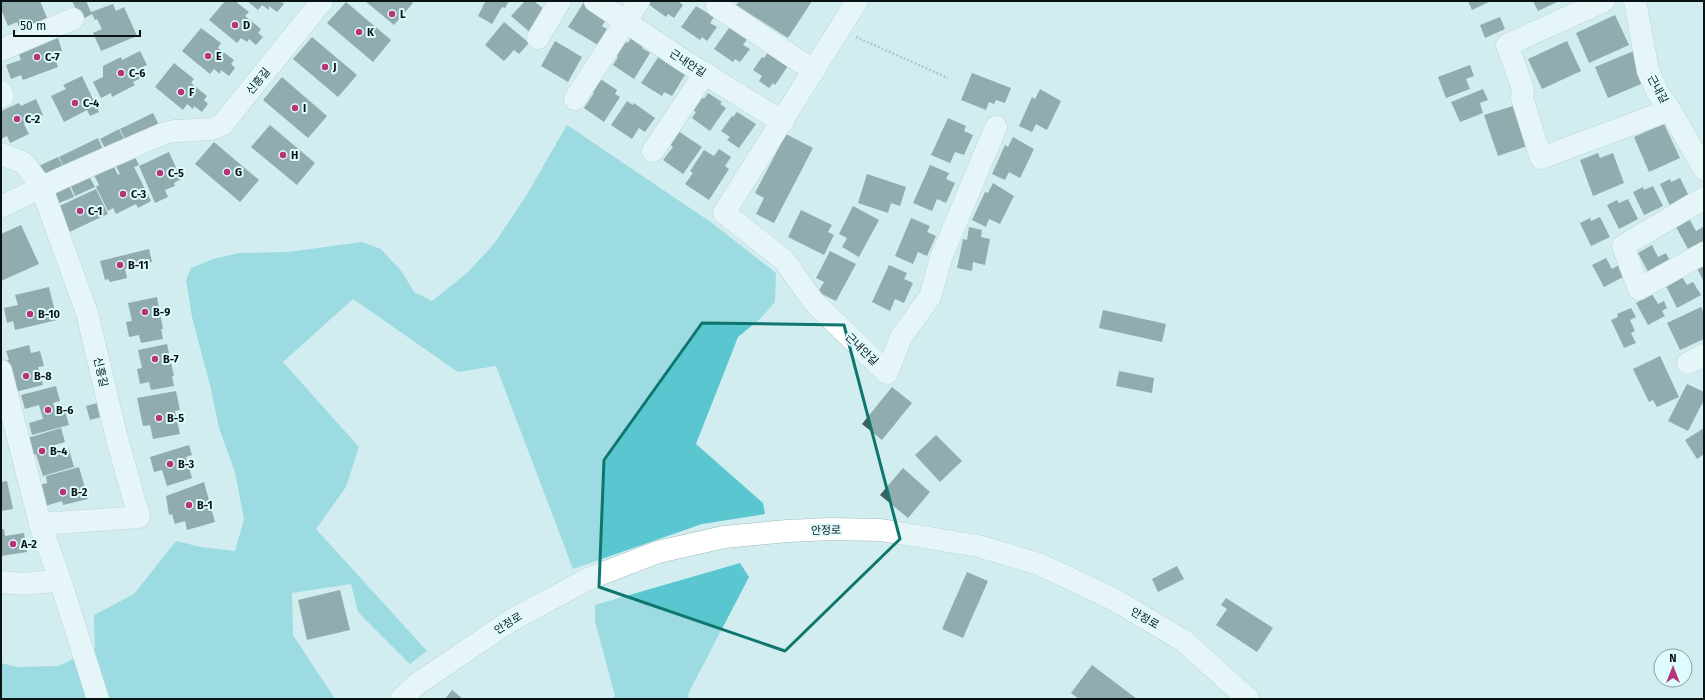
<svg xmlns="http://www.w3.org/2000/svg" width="1705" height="700" font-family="'Fira Sans','Noto Sans KR',sans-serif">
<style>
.forest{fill:#5ac6cf}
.building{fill:#445d5f}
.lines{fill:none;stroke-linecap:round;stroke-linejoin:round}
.minor-casing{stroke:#a1bcbf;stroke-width:23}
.path{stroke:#859b9d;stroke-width:2.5;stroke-dasharray:2 2;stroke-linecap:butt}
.minor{stroke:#fff;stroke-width:22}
.marked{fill:none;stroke:#0f766e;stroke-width:3;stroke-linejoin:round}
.poi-dot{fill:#b83378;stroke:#defbfd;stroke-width:1.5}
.labels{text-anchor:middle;stroke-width:4;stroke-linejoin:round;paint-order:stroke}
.poi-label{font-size:11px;font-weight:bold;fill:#091314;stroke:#defbfd;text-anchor:start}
.street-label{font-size:11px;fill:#091314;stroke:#defbfd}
</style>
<rect width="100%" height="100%" fill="#d1edf0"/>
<g class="forest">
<polygon points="567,125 712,223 776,273 775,302 761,318 738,337 696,444 763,503 765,514 702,524 573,569 496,366 458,372 353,299 283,362 359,447 346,487 316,529 427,651 410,664 358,612 351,584 292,593 293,635 335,699 1,699 1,663 17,667 59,666 95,648 94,615 134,594 176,541 201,547 235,551 244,519 235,472 219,428 210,385 192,317 186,280 191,268 213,259 239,253 288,252 362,242 381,249 402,272 414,292 432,301 467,273 494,244 526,196"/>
<polygon points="740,563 749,577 688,694 689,699 612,699 615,696 595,621 595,605"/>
</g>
<g class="building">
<polygon points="1,1 40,1 50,25 23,36 17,22 8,26 1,9"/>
<polygon points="72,1 86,1 91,12 113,4 116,11 124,7 137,36 101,51 93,33 102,29 97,19 95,20 92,14 81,20"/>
<polygon points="225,1 235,1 249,12 245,16 261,29 258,33 263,37 256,45 249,39 247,42 241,38 237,43 209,20"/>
<polygon points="247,1 280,1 284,4 277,12 269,6 269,10 262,5 258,10"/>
<polygon points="365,1 410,1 413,3 394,25"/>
<polygon points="482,1 509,1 505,8 502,7 492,24 478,16 485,2"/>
<polygon points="525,1 534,1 550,14 532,34 511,16"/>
<polygon points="650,1 678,1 683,5 674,18 668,14 666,17 648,4"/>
<polygon points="739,1 812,1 788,38 736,5"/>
<polygon points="1468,1 1491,1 1472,10"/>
<polygon points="1533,1 1559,1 1538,11"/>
<polygon points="346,2 391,40 373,62 327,23"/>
<polygon points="584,2 608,16 602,26 607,29 598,45 568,27"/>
<polygon points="696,6 714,17 710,23 717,27 707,41 702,37 700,40 681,27"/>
<polygon points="1615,15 1629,45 1589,63 1576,33"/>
<polygon points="1500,17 1505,29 1485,38 1480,25"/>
<polygon points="504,22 529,43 519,54 514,50 504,61 485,45"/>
<polygon points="201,28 221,43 218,48 234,60 231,64 235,68 229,76 221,70 220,74 214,69 210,74 182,51"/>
<polygon points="729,28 748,38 743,45 750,49 740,62 735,59 733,62 714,49"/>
<polygon points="312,37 357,75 338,97 293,59"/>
<polygon points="58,38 62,51 54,54 58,67 23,80 21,75 11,79 6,65 21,60 18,52"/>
<polygon points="631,38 644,45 642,48 650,53 634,79 613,65 618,57 612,53 620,39 628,43"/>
<polygon points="555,41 582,57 568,82 541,66"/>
<polygon points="1567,41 1581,71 1542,89 1528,59"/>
<polygon points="1636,50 1648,81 1608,98 1595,67"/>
<polygon points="140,51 147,65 136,70 141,78 133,82 135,85 112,97 111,93 101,98 93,82 103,77 103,66 121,57 122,60"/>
<polygon points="768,52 788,66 775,85 773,83 769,88 759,81 762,76 753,70 762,57 764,58"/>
<polygon points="661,53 688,70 672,96 664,92 662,96 641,83"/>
<polygon points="174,63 194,79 191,83 207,96 204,100 208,104 202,112 194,106 193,109 187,104 183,110 155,87"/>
<polygon points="1470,65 1474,76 1466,79 1470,89 1446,98 1438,77"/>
<polygon points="972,73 1011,88 1005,103 996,100 994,104 989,102 986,110 961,100"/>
<polygon points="82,76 99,112 90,116 87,110 64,122 51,96 66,89 63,85"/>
<polygon points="596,76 617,90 615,94 620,97 604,122 584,108 594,93 587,89"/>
<polygon points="282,77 327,116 308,138 263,100"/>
<polygon points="1040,89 1061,101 1047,130 1036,124 1032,132 1019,126 1032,97 1035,99"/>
<polygon points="1483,89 1488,100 1480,103 1483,113 1460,122 1451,102"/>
<polygon points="708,93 722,102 720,104 726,108 710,131 692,118 696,112 689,108 698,95 704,99"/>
<polygon points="36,99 43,115 24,124 29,134 10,143 7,136 1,139 1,111 19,103 21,106"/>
<polygon points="627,101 633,105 634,103 655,118 645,132 639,128 632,139 611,125"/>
<polygon points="1516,105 1530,145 1498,156 1484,115"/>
<polygon points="737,112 756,124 739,148 727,140 730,137 721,131 732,116 733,117"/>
<polygon points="153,113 159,125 126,141 120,129"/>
<polygon points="948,118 966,126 964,131 973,135 964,155 955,152 950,163 931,155"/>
<polygon points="1664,124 1680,158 1649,172 1634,137"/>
<polygon points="270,125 315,163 297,185 251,147"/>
<polygon points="119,129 125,141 106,150 100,139"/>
<polygon points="675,129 702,147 683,174 663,160 673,147 666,142"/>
<polygon points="786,134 813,148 774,223 756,214 764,198 755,193"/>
<polygon points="1013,137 1034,149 1020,178 1009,172 1005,180 992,174 1005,145 1008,147"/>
<polygon points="98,138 103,150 65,169 59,157"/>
<polygon points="214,142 259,180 240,202 195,164"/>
<polygon points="719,149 731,157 725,166 729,169 709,200 685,184 693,173 690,171 704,150 714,156"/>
<polygon points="169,152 181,179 174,183 175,186 165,190 168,197 155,203 139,166"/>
<polygon points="133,153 139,165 134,167 151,201 138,208 136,204 116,214 113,208 108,211 96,187 99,185 93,173 112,163 118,175 120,174 114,162"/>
<polygon points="1598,153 1600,158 1613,153 1624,183 1593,196 1580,160"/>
<polygon points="58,157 64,168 45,178 39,166"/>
<polygon points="930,165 949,173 946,179 955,183 946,203 937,199 932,211 913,203"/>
<polygon points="867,174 906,187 900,206 891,203 888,213 858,203"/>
<polygon points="89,176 95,187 75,196 70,184"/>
<polygon points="1680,178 1690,198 1671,208 1660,184 1670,179 1671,182"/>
<polygon points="993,183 1014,196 1000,224 989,219 986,227 972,220 985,192 988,193"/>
<polygon points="69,185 74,197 54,205 49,193"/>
<polygon points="1653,186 1663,206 1644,215 1633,192 1643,187 1644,190"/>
<polygon points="96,189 108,214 65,234 53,209"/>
<polygon points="1628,199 1638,219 1619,229 1607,205 1617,200 1619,203"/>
<polygon points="853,206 879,220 859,257 842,247 847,238 839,234"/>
<polygon points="801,210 832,225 828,232 834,235 824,255 788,237"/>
<polygon points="1600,217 1610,237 1591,246 1580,223 1590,218 1591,221"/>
<polygon points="911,218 930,226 927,232 936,236 927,256 918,252 913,264 895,256"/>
<polygon points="1690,220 1696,231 1703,227 1704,241 1688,249 1676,227"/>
<polygon points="21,225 39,264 1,281 1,234"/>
<polygon points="969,227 982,230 981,237 990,239 985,265 973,262 972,271 957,268 963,239 967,240"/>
<polygon points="1652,245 1658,257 1666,253 1671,263 1650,275 1638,253"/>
<polygon points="149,249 152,262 125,269 127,278 110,282 108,279 105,280 100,261"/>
<polygon points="830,251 856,264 836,301 818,292 824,282 816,278"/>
<polygon points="1606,258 1612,269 1619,265 1625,276 1604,287 1592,265"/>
<polygon points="1704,262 1704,282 1696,266"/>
<polygon points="889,265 907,273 904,279 913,283 904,303 895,299 890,311 872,302"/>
<polygon points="1681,275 1687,285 1693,282 1701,295 1677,308 1665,284"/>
<polygon points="49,287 57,320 15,330 13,321 7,323 4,308 18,305 15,295"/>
<polygon points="1652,294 1658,304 1664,301 1667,308 1662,311 1665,316 1648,325 1636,303"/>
<polygon points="157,297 163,329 161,329 163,339 141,343 139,335 129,337 126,322 132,321 128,303"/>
<polygon points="1701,307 1704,313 1704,339 1680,350 1667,323"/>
<polygon points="1631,308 1636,317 1630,320 1635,331 1631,333 1636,343 1624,348 1611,320 1618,317 1617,314"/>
<polygon points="1103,310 1166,324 1162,342 1099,328"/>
<polygon points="167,344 174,376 172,376 174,386 151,390 149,382 140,384 137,369 142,368 138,350"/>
<polygon points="29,345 31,353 40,351 44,366 38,367 43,385 15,392 7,360 9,360 6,351"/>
<polygon points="1660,356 1679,397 1657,407 1653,400 1649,402 1633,369"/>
<polygon points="1119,371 1154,378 1152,393 1116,386"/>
<polygon points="1687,384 1704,392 1704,400 1688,431 1668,421"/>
<polygon points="56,386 60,401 53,403 56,413 65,411 69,425 32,435 29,423 43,419 39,405 25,409 21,395"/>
<polygon points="892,387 912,403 882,440 862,424"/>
<polygon points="176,391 180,410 175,411 180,434 153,439 150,425 143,426 137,398"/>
<polygon points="101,402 104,416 90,420 86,406"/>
<polygon points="61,428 65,442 55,445 57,453 69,449 74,467 43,476 36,454 29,456 24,439"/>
<polygon points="1704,428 1704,454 1697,459 1685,440"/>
<polygon points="936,435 962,461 940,482 915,455"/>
<polygon points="189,445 192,455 186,457 192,478 167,486 162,470 154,472 150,457"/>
<polygon points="79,467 88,499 63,505 62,501 45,506 39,485 47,483 46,476"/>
<polygon points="903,468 930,492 908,518 880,495"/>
<polygon points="7,481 13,509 1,511 1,482"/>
<polygon points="204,482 215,522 187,530 185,521 175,524 172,514 169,515 166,496"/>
<polygon points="1,529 4,529 5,536 24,533 27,552 1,556"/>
<polygon points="1177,566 1184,579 1158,592 1152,579"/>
<polygon points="967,572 988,581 963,638 942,629"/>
<polygon points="340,590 350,630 307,640 298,600"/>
<polygon points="1226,598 1273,628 1257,652 1216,625 1227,609 1221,605"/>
<polygon points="1092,665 1137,699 1079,699 1071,693"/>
<polygon points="452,690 463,699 445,699"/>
</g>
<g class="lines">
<defs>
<g id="minor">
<polyline points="595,1 684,61 783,122"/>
<polyline points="857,1 724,213 784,260 813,301 887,373 901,337 930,297 941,258 996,127"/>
<polyline points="1604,1 1507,45 1523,89 1522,98 1541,158 1670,110"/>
<polyline points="1635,1 1648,71 1658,93 1670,110 1704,169"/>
<polyline points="717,6 814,71"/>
<polyline points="538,38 560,1"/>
<polyline points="1,50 73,19"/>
<polyline points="1,92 3,96 1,97"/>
<polyline points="575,99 639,1"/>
<polyline points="177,131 211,129 222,125 322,1"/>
<polyline points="653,151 705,73"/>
<polyline points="1,154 24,163 41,186 87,313 117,439 139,517 40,524 60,580 98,699"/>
<polyline points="1704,198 1623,246 1639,289 1704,253"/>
<path d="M1,207C54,180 110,157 165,133L175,131"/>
<polyline points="1688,363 1704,355"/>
<polyline points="1,371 40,524"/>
<polyline points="1,582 24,584 60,580"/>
<polyline points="401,699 417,684 510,621 588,579 658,552 724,537 787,531 831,529 881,530 978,546 1039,564 1113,599 1184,641 1248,699"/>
</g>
</defs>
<use href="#minor" class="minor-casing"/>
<polyline class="path" points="856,37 948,78"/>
<use href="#minor" class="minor"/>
</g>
<path d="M0 0H1705V700H0ZM702,323L844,325L900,539L785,651L599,587L604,460Z" fill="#d1edf0" fill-opacity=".55" fill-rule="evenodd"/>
<path class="marked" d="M702,323L844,325L900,539L785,651L599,587L604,460Z"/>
<g class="poi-dot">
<circle cx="392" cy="14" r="4"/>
<circle cx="235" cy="25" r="4"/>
<circle cx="359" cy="32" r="4"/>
<circle cx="208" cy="56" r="4"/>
<circle cx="37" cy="57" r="4"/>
<circle cx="325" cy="67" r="4"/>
<circle cx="121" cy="73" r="4"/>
<circle cx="181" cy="92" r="4"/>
<circle cx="75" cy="103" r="4"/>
<circle cx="295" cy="108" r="4"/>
<circle cx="17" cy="119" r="4"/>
<circle cx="283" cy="155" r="4"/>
<circle cx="227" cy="172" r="4"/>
<circle cx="160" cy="173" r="4"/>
<circle cx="123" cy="194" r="4"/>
<circle cx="80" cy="211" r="4"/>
<circle cx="120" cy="265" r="4"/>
<circle cx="145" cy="312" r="4"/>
<circle cx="30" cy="314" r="4"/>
<circle cx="155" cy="359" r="4"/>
<circle cx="26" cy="376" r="4"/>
<circle cx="48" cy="410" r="4"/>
<circle cx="159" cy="418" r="4"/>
<circle cx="42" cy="451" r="4"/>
<circle cx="170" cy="464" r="4"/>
<circle cx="63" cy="492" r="4"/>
<circle cx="189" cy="505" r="4"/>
<circle cx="13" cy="544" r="4"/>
</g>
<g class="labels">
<g class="poi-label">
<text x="400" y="18">L</text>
<text x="243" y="29">D</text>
<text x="367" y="36">K</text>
<text x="216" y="60">E</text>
<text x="45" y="61">C-7</text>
<text x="333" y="71">J</text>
<text x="129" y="77">C-6</text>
<text x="189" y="96">F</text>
<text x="83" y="107">C-4</text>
<text x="303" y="112">I</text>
<text x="25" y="123">C-2</text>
<text x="291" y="159">H</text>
<text x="235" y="176">G</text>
<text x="168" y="177">C-5</text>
<text x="131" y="198">C-3</text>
<text x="88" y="215">C-1</text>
<text x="128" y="269">B-11</text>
<text x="153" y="316">B-9</text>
<text x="38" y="318">B-10</text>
<text x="163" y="363">B-7</text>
<text x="34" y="380">B-8</text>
<text x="56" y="414">B-6</text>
<text x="167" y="422">B-5</text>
<text x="50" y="455">B-4</text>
<text x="178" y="468">B-3</text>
<text x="71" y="496">B-2</text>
<text x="197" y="509">B-1</text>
<text x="21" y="548">A-2</text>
</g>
<g class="street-label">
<text transform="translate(688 63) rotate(33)" y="4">근내안길</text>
<text transform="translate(258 81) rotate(-51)" y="4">신흥길</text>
<text transform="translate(1658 89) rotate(61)" y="4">근내길</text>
<text transform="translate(862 349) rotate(44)" y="4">근내안길</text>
<text transform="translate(101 372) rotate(77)" y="4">신흥길</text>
<text transform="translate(826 530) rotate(-1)" y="4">안정로</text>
<text transform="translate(1145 618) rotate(30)" y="4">안정로</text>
<text transform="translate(508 623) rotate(-32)" y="4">안정로</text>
</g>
</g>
<rect width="1705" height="700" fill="none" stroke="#091314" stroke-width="4"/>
<g transform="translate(1673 668)"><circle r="19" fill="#defbfd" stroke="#899ea0"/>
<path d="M0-3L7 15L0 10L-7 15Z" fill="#b83378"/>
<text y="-6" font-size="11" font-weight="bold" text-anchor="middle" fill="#091314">N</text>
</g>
<path d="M14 30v6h126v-6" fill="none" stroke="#091314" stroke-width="2"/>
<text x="20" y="30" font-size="12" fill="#091314" stroke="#defbfd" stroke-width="3" paint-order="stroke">50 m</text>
</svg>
